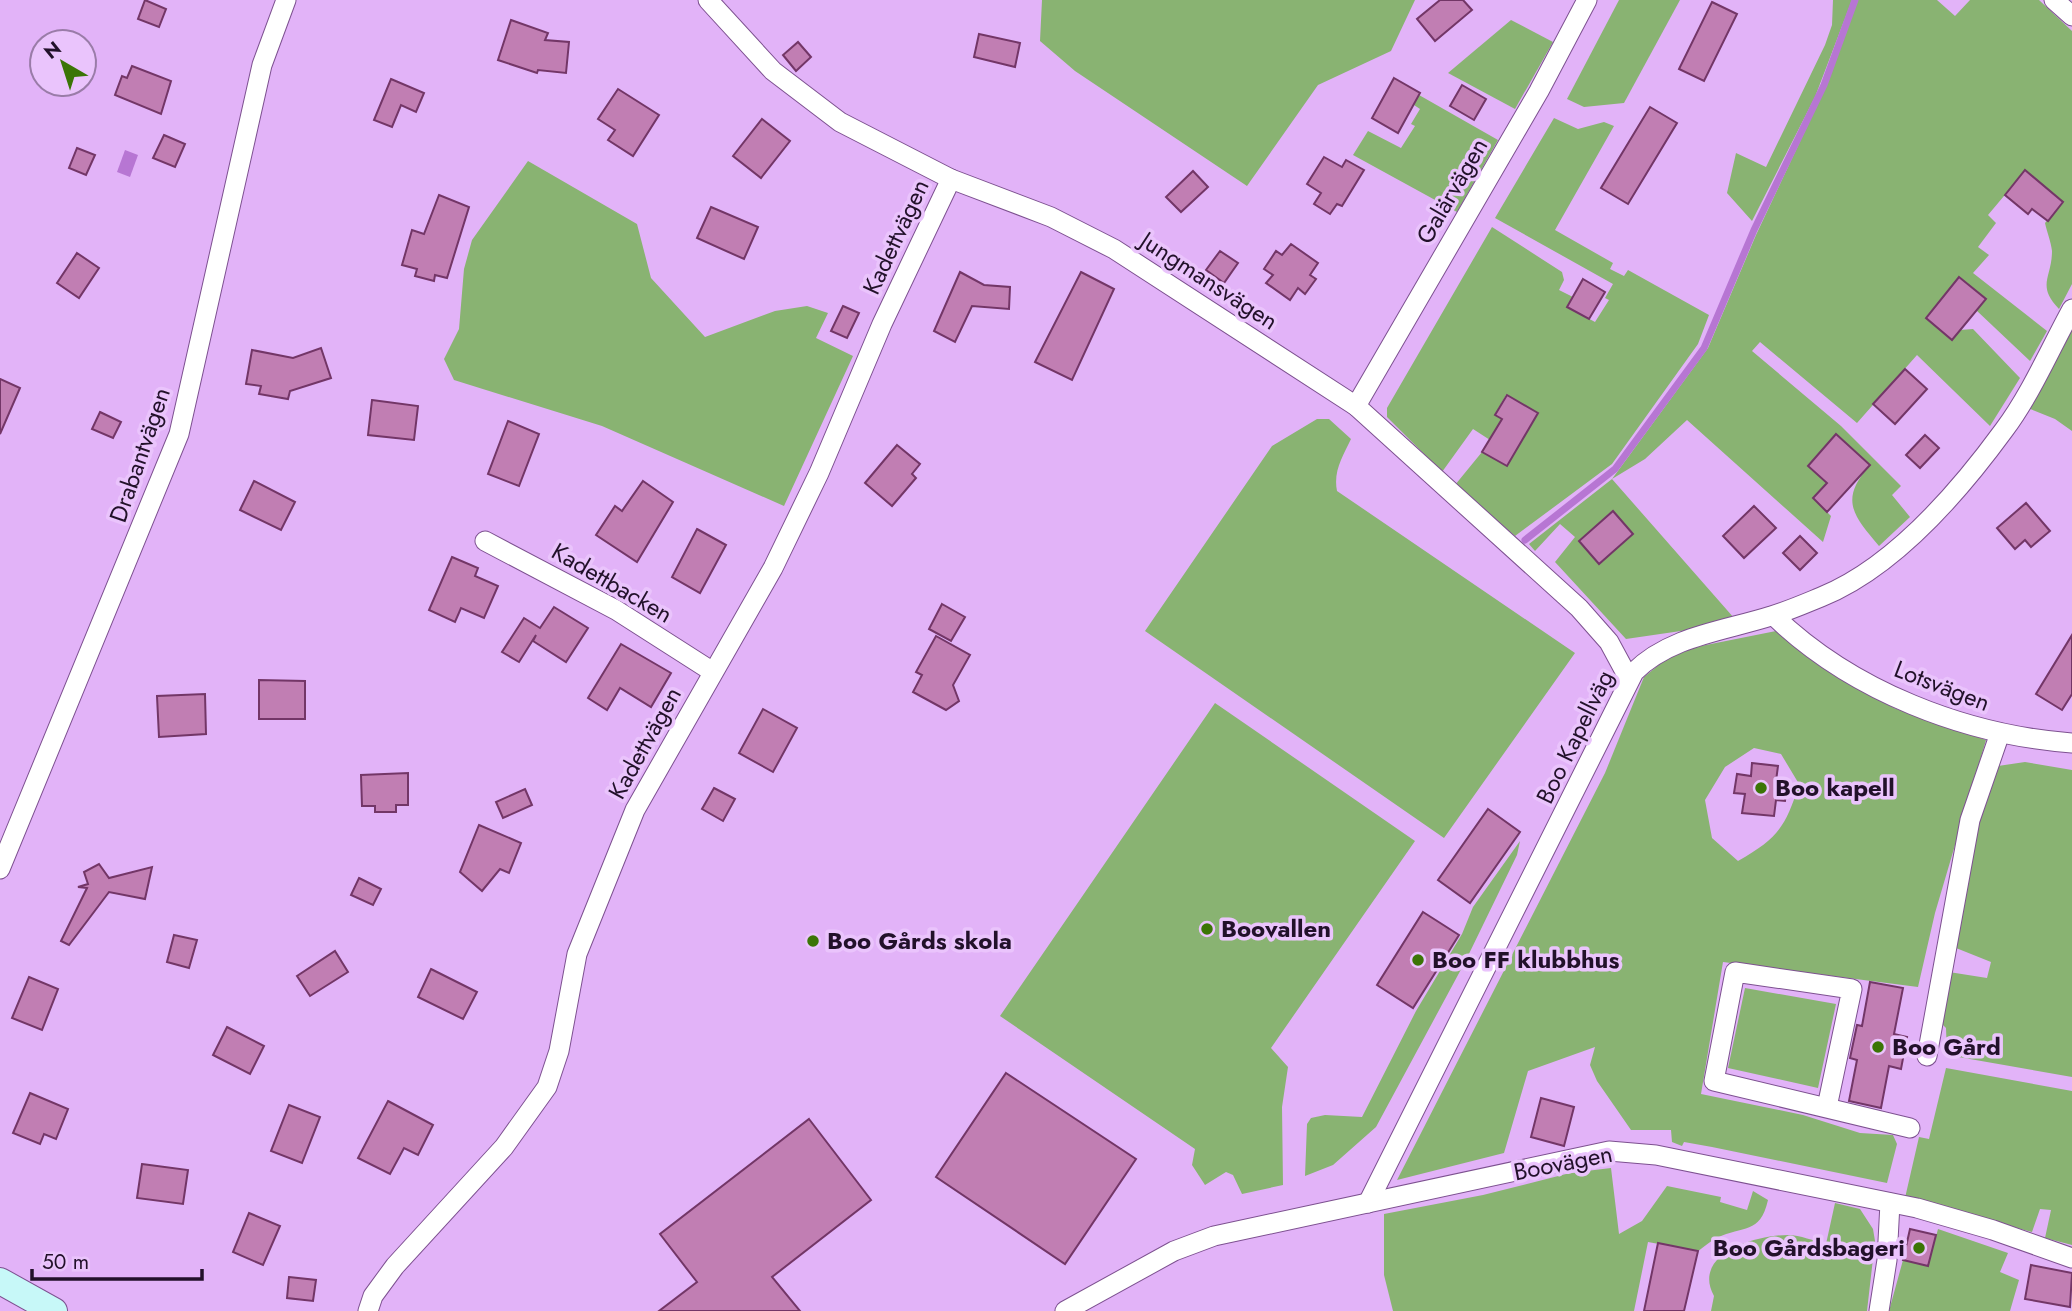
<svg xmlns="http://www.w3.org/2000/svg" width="2072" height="1311" font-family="Jost,sans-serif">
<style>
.green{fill:#89b372;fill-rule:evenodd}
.water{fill:#b776d3}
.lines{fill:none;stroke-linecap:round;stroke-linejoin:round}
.stream{stroke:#b776d3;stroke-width:7}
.building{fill:#c17eb3;stroke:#733667;stroke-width:2}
.street-casing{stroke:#7d5190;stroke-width:21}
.secondary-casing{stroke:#7d5190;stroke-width:28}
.street{stroke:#fff;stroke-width:19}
.secondary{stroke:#c7f8f8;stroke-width:26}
.poi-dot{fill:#3b7506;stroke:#eac4fc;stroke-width:2.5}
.labels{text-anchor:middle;stroke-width:7;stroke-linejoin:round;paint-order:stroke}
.street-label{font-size:24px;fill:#22112a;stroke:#eac4fc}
.poi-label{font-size:24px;font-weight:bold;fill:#22112a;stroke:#eac4fc;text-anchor:start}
</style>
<rect width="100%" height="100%" fill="#e2b3f8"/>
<g class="green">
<polygon points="1042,0 1415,0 1391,51 1318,85 1247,186 1075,71 1040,41"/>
<polygon points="1619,0 1680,0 1624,103 1584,107 1567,99"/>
<polygon points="1833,0 1852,0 1815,97 1752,221 1727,193 1736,153 1766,167 1825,45 1832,25"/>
<path d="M1858,0H1937L1955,16L1970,0H2039L2072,31V284L2059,309C2036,285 2052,278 2052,251C2051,242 2047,232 2045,223L2063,202L2025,171L1988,215L1996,223L1978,247L1989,255L1973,273L2047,331L2030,361L1976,310L1985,299L1960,277L1926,318L1952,339L1960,330L1973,329L2020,378L1990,426L1917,355L1857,423L1760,342L1752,351L1841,426L1901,486L1892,495L1910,517L1879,546C1853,515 1839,500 1870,465L1836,435L1808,466L1834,489H1822L1813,498L1831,516L1823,542L1687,420L1645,459L1612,479L1734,618L1715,626L1626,639L1555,562L1575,537L1560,524L1535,551L1529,544L1612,479L1708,348L1756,235L1828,82ZM1612,511L1613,512L1599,563L1579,541Z"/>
<polygon points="1511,20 1553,42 1515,109 1448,73"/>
<polygon points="1419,95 1498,140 1457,212 1353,155 1368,131 1401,148 1415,126 1411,124 1420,109 1414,105"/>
<polygon points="1554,118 1578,129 1604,122 1614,126 1555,230 1613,263 1610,269 1624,276 1628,270 1709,315 1698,344 1612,464 1515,536 1455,485 1482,452 1507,466 1537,413 1506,395 1495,414 1502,419 1490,440 1473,429 1442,472 1387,417 1387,408 1492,227 1562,272 1564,280 1559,290 1573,297 1567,307 1595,322 1609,300 1605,298 1613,284 1495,218"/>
<polygon points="528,161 637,224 651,278 705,337 775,311 807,306 828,313 816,338 853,356 784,506 602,426 454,380 444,359 459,329 464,269 472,240"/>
<polygon points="2072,329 2072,431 2055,419 2028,408"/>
<path d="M1317,419H1329L1351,439C1343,456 1333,471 1337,491L1575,653L1444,838L1145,631L1272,446Z"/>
<path d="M1776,631L1837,675L1894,708L1986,740L1935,913L1918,987L1723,962L1701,1094L1803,1115L1860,1133L1893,1135L1897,1144L1887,1183L1712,1147L1684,1142L1682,1146L1672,1142L1671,1130H1631L1597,1081L1590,1065L1595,1047L1528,1071L1504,1153L1397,1180L1605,773L1644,677L1666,659L1696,647ZM1754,748L1781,754L1799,784C1786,827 1777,839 1738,861L1712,838L1705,800L1725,767Z"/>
<polygon points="1215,703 1415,841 1271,1048 1288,1067 1282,1107 1283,1185 1242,1194 1233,1175 1226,1172 1205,1185 1192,1165 1195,1149 1000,1016"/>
<polygon points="2025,762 2072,770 2072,1077 1947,1055 1946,1028 1938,1020 1949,972 1987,978 1991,962 1951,946 1973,834 1998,766"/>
<polygon points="1520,841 1517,855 1465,962 1376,1127 1333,1165 1305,1176 1307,1124 1311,1118 1325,1115 1362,1117 1416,1011 1462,934 1473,907"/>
<polygon points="1745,988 1836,1004 1818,1088 1728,1068"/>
<polygon points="1946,1068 2072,1091 2072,1245 2045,1238 2051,1210 2040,1209 2032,1232 1905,1198 1919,1137 1929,1139"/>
<path d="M1611,1168L1619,1234L1642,1221L1667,1186L1721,1197L1720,1202L1747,1210L1753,1191L1768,1200C1760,1235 1743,1225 1717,1238C1710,1241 1704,1247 1698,1251L1648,1242L1634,1311H1393L1384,1275V1214L1483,1195L1570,1173Z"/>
<path d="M1835,1203L1860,1209L1873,1229L1875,1241L1867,1311H1711L1714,1296C1691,1254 1756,1235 1788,1235C1800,1235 1814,1241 1826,1244Z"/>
<polygon points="1938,1229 2008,1253 2000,1272 2019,1280 2010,1311 1889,1311 1903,1260 1928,1266"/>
</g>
<polygon class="water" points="125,150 138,155 130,177 117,172"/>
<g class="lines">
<polyline class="stream" points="1525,540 1615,469 1704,348 1754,230 1824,85 1855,0"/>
</g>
<g class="building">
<polygon points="145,0 166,9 159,27 138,19"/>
<polygon points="1440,0 1463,0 1472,10 1435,41 1417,19"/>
<polygon points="1712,2 1737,14 1704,81 1679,69"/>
<polygon points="511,20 548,33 545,40 569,42 566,73 538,70 537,73 498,60"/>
<polygon points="979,34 1020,43 1015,67 974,57"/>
<polygon points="798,42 811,57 796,71 783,55"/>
<polygon points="132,66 171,81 161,114 115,95 122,76 127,78"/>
<polygon points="1394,78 1420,93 1398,133 1372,118"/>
<polygon points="391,79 424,93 416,112 401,105 392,127 374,120"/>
<polygon points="1462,85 1486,99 1474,120 1450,106"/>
<polygon points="618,89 659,115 633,156 608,140 615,130 598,119"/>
<polygon points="1650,107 1677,123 1628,204 1601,188"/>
<polygon points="762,119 790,141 761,178 733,156"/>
<polygon points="164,135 185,144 175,167 153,158"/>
<polygon points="77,148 95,155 86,175 69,168"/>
<polygon points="1324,157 1342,167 1346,160 1364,170 1342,206 1337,204 1330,214 1314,204 1321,193 1307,184"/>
<polygon points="2025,170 2063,202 2048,221 2032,209 2028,214 2005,195"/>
<polygon points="1193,171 1208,187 1181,212 1166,197"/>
<polygon points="439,195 469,207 447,278 435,275 434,281 415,276 417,269 402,265 412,230 424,234"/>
<polygon points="711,207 758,227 744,259 697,238"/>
<polygon points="1291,244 1318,263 1310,275 1316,279 1305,294 1298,288 1290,300 1266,283 1273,275 1264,269 1276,251 1282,255"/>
<polygon points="1220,251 1238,263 1224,283 1206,270"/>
<polygon points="77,253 99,268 79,298 57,283"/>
<polygon points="960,272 984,285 1010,287 1009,309 972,306 955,342 934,331"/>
<polygon points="1081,272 1114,289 1072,380 1035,362"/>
<polygon points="1959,277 1986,299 1952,340 1926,318"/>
<polygon points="1583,279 1605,292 1589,319 1567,307"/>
<polygon points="843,306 859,313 847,338 831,331"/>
<polygon points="321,348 331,378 290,391 288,399 259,394 261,386 246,384 252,350 293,358"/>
<polygon points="1905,369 1927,389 1895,424 1873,404"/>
<polygon points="0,379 20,388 0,434"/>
<polygon points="1507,395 1538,413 1507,466 1482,452 1502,419 1495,415"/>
<polygon points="372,400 418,406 414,440 368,435"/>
<polygon points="100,412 121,422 113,438 92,429"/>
<polygon points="508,421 539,434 519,486 488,474"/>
<polygon points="1836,434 1870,465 1827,512 1813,498 1827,483 1808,466"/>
<polygon points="1925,435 1939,448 1920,468 1906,455"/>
<polygon points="897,445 920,464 912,474 916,478 892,506 865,483"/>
<polygon points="254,481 295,502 281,530 240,510"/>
<polygon points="643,481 673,502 637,562 596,535 615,506 622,511"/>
<polygon points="2026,503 2050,531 2031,547 2025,540 2015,549 1997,528"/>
<polygon points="1754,506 1776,528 1744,558 1723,536"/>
<polygon points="1613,511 1633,534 1599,564 1579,541"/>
<polygon points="697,529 726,545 700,593 672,577"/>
<polygon points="1800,536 1817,553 1800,570 1783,553"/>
<polygon points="452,557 478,568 475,576 498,586 484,618 461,608 455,622 429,610"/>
<polygon points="942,604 965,617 951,641 929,629"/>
<polygon points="554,607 588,628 566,662 533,641 536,635 519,662 502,652 524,618 540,628"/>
<polygon points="2072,635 2072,694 2062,710 2036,694"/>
<polygon points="936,636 970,655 953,685 959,701 946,710 913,692 922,675 916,672"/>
<polygon points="621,644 671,673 651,707 620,688 607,710 588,698"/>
<polygon points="259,680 305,681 305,719 259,719"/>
<polygon points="205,694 206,734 159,737 157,696"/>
<polygon points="763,709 797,728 773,772 739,753"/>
<polygon points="1752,763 1778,766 1776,781 1787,783 1785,801 1776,800 1774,816 1742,813 1745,794 1734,793 1737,774 1751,776"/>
<polygon points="408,773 408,805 396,805 396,812 375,812 375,806 362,806 361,775"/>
<polygon points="714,788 735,799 723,821 702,809"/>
<polygon points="525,789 532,805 503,818 496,802"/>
<polygon points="1488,809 1520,832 1470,903 1438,880"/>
<polygon points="479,825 521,843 509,873 500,869 482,891 460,872"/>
<polygon points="99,864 109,878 152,867 145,899 109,892 69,945 61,941 87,888 78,887 88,884 84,872"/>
<polygon points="359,878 381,889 373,905 351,895"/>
<polygon points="1423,912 1459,935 1413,1008 1377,985"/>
<polygon points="174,935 197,940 189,968 167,962"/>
<polygon points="335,951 348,972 310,996 297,976"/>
<polygon points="431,969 477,992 463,1019 418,997"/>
<polygon points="29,977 58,989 42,1030 12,1018"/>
<polygon points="1870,982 1903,988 1894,1034 1907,1037 1901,1069 1889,1066 1881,1108 1849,1101 1857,1060 1850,1058 1857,1025 1862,1026"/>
<polygon points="227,1027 264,1046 250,1074 213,1055"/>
<polygon points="1006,1073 1136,1159 1065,1264 936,1177"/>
<polygon points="30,1093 68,1109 56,1139 44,1134 40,1144 13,1133"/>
<polygon points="1541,1098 1574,1107 1564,1146 1531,1137"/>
<polygon points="388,1101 433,1125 418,1155 404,1148 390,1174 358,1158"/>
<polygon points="289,1105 320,1117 302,1163 271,1151"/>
<polygon points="809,1119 871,1200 772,1277 800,1311 659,1311 697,1282 660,1234"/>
<polygon points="142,1164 188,1170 183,1204 137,1198"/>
<polygon points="249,1213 280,1226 263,1265 233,1252"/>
<polygon points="1910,1229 1936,1235 1928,1266 1903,1260"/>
<polygon points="1658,1243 1698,1251 1684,1311 1644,1311"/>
<polygon points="2031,1265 2072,1273 2070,1307 2025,1299"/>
<polygon points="289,1277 316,1280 313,1301 287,1298"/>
</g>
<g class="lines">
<defs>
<g id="street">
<polyline points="708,0 773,71 840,122 951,179 1051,217 1114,249 1356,406 1579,608 1609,642 1629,679"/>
<polyline points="2054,0 2072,16"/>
<polyline points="1356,406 1539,91 1587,0"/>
<polyline points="485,541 616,610 713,672"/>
<path d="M1774,616C1852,691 1965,735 2072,743"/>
<polyline points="0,869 179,434 262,65 286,0"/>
<polyline points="1927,1056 1970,820 2000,733"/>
<polyline points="1827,1107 1852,989 1735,972 1714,1081 1910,1128"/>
<path d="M1368,1203L1634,672C1670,636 1724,631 1771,616C1788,611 1804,604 1821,597C1893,568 1958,493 2004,430C2031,394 2050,349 2072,309"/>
<polyline points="368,1311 373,1296 395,1266 504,1147 547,1087 559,1051 577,954 635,810 773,568 819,473 882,324 951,179"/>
<polyline points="1065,1311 1174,1251 1214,1236 1609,1151 1656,1155 1917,1208 1993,1230 2072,1258"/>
<polyline points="1879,1311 1887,1260 1890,1203"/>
</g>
<polyline id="secondary" points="0,1281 54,1311"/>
</defs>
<use href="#street" class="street-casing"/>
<use href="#secondary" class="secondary-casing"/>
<use href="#street" class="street"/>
<use href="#secondary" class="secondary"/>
</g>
<g class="poi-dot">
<circle cx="1761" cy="788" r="7"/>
<circle cx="1207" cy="929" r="7"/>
<circle cx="813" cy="941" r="7"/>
<circle cx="1418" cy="960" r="7"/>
<circle cx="1878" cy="1047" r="7"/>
<circle cx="1919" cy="1248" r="7"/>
</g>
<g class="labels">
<g class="street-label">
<text transform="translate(1452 191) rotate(-60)" y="8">Galärvägen</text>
<text transform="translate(896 237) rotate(-65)" y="8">Kadettvägen</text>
<text transform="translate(1209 281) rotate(33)" y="8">Jungmansvägen</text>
<text transform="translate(140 455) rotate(-71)" y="8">Drabantvägen</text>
<text transform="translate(612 583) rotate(30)" y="8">Kadettbacken</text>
<text transform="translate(1942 686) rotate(21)" y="8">Lotsvägen</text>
<text transform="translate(1575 737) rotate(-64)" y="8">Boo Kapellväg</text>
<text transform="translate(645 743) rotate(-61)" y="8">Kadettvägen</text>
<text transform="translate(1563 1163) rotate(-11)" y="8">Boovägen</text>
</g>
<g class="poi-label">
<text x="1775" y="796">Boo kapell</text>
<text x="1221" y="937">Boovallen</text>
<text x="827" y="949">Boo Gårds skola</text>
<text x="1432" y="968">Boo FF klubbhus</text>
<text x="1892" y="1055">Boo Gård</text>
<text x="1905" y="1256" text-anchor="end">Boo Gårdsbageri</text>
</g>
</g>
<g transform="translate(63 63) rotate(321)"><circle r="33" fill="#eac4fc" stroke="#9a7ca8" stroke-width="2"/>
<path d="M0-5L12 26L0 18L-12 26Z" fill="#3b7506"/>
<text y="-10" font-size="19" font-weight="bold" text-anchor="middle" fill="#22112a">N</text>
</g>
<path d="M32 1269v10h170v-10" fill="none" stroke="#22112a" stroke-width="3.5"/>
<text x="42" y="1269" font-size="21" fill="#22112a" stroke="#eac4fc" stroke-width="5" paint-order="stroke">50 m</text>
</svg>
